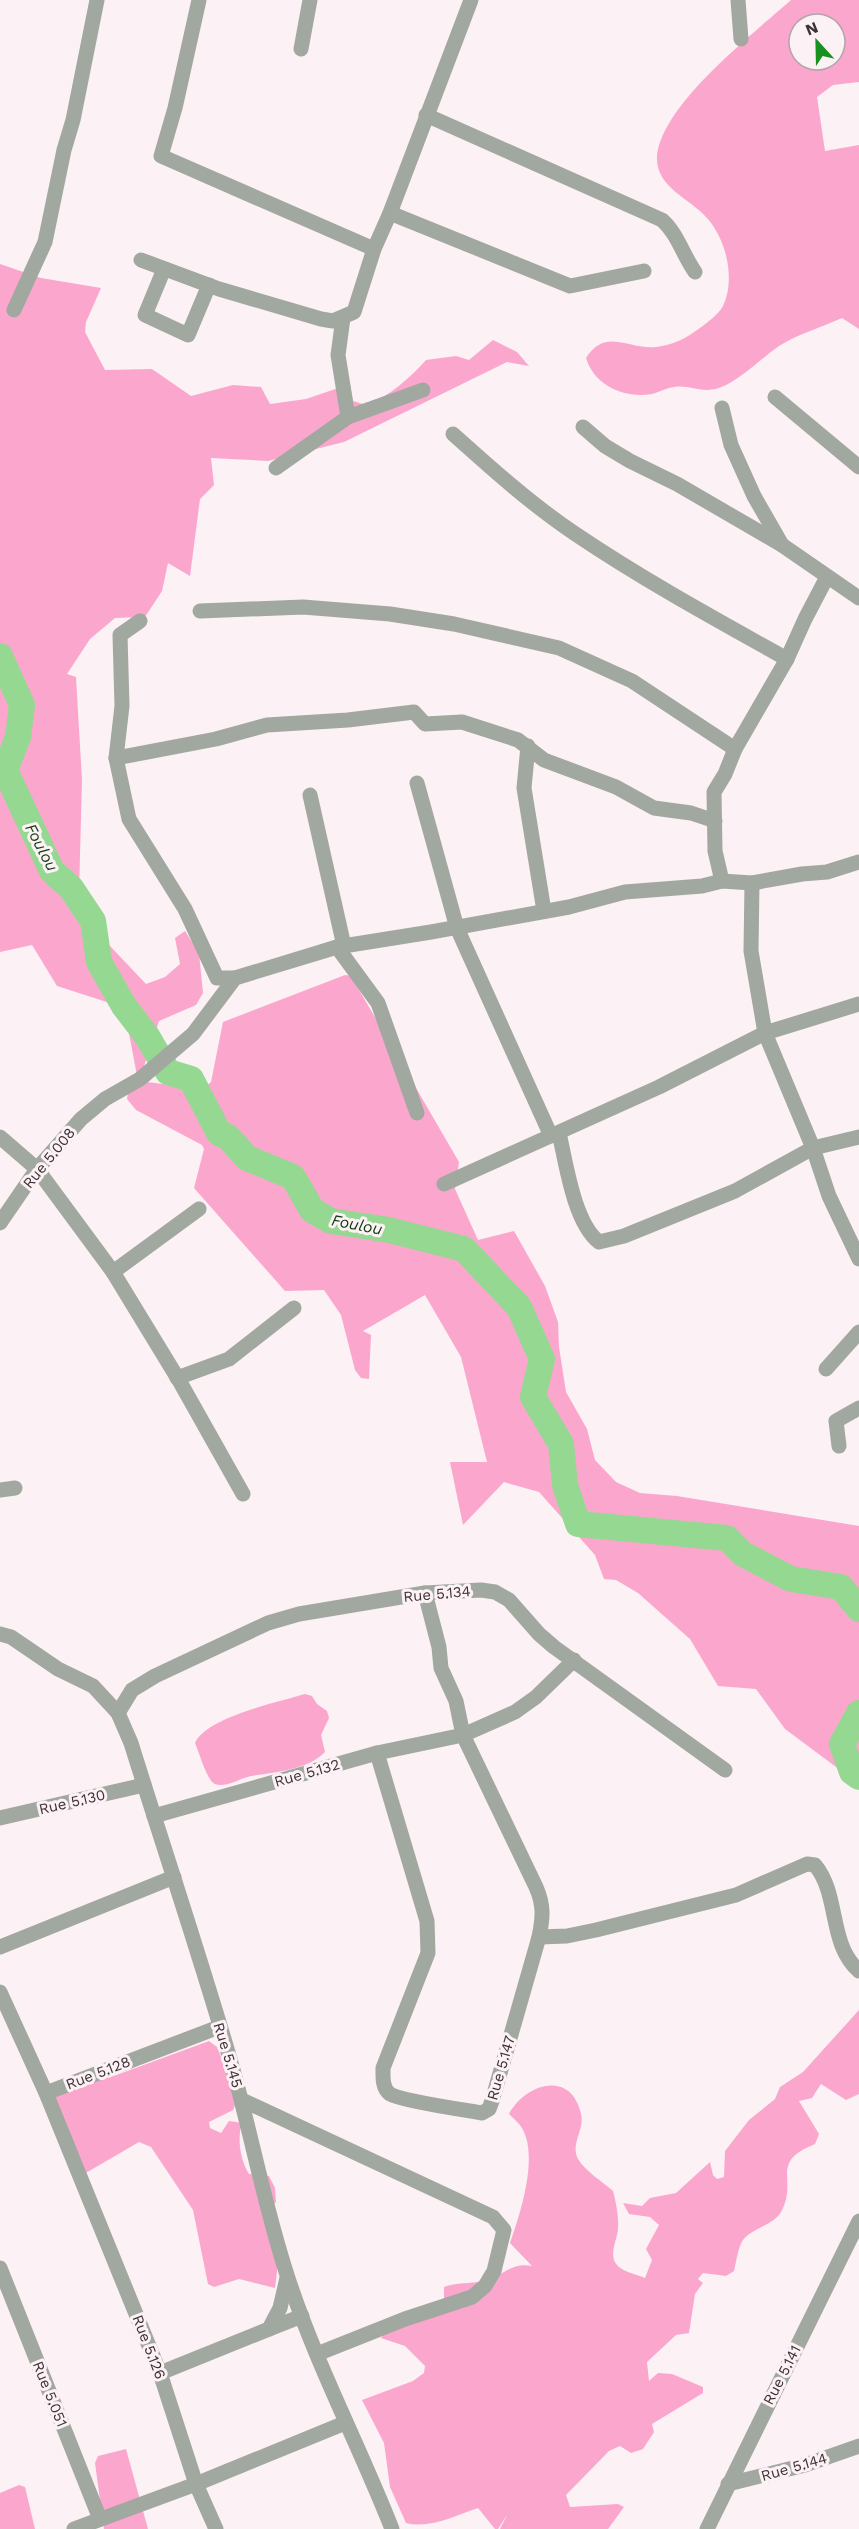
<svg xmlns="http://www.w3.org/2000/svg" width="859" height="2529" font-family="'Work Sans',sans-serif">
<style>
.green{fill:#fba7cd;fill-rule:evenodd}
.lines{fill:none;stroke-linecap:round;stroke-linejoin:round}
.river{stroke:#95d891;stroke-width:26}
.minor{stroke:#a1a8a0;stroke-width:15}
.labels{text-anchor:middle;stroke-width:6;stroke-linejoin:round;paint-order:stroke}
.street-label{font-size:15px;fill:#3d3337;stroke:#fcf1f5}
.water-label{font-size:16px;font-style:italic;fill:#0c3b0d;stroke:#fcf1f5}
</style>
<rect width="100%" height="100%" fill="#fcf1f5"/>
<g class="green">
<path d="M791,0H859V82L833,85L817,97L825,151L859,145V329L842,318C822,327 798,334 779,346C762,358 746,374 728,384C704,397 693,384 674,387C666,388 659,392 652,394C624,399 594,385 586,358C606,327 628,350 656,347C674,345 686,338 700,328C709,321 718,315 723,306C736,279 726,238 706,217C689,198 655,187 657,156C662,104 753,34 791,0ZM799,24H835V60H799Z"/>
<path d="M0,264L41,278L101,288L86,322L85,332L105,370L152,369L191,396L233,385L261,387L270,404L306,399L350,384L353,401C357,402 364,405 367,404C388,398 412,376 426,360L456,356L469,360L493,340L517,352L529,366L507,362L344,442L268,461L211,458L214,485L200,499L190,576L168,563L162,591L145,617L115,618L90,639L67,674L76,677L82,780L79,893L93,928L146,984L165,977L180,964L175,938L185,931L199,953L203,993L196,1005L159,1021L139,1081L203,1089L211,1082L223,1022L345,975L351,976L459,1162L455,1189L478,1240L514,1231L545,1286L558,1322L559,1347L566,1392L587,1429L595,1460L616,1482L640,1493L677,1496L859,1526V1784L785,1729L756,1689L718,1686L690,1639L638,1593L616,1580L604,1579L595,1555L539,1492L504,1482L463,1525L450,1462H487L461,1357L425,1295L363,1331L371,1335L369,1379L361,1378L355,1370L341,1315L324,1290L285,1291L194,1188L204,1149L202,1145L136,1110L127,1099L128,1093L138,1081L128,1028L113,1004L57,986L32,945L0,952Z"/>
<path d="M305,1694L312,1696L317,1704L327,1711L329,1718L321,1735L325,1752C308,1770 275,1772 251,1776C240,1778 227,1788 215,1784C207,1781 199,1752 195,1743C206,1717 279,1702 305,1694Z"/>
<path d="M859,2010V2094L846,2100L821,2084L812,2098L799,2101L819,2134L815,2144C768,2163 799,2179 781,2212C774,2225 752,2228 743,2240C738,2247 736,2263 734,2271L726,2276L703,2273L698,2279L703,2283L695,2294L689,2333L676,2335L647,2362L649,2381L658,2373L672,2374L703,2387V2393L652,2424L654,2432L643,2449L631,2453L620,2446L609,2451L566,2495L570,2507L618,2504L624,2507L608,2529H500L507,2515L498,2529H495L478,2508C454,2516 431,2529 406,2523L390,2487L384,2443L362,2400L413,2381L424,2373L425,2366L405,2346L381,2338L393,2322L444,2300V2287C456,2282 470,2284 483,2281C503,2277 510,2262 532,2266L510,2243C520,2214 539,2157 522,2128C519,2123 513,2118 509,2114C525,2084 571,2069 581,2114C585,2129 570,2144 578,2159C585,2171 603,2182 613,2191C616,2202 619,2218 618,2229C617,2241 607,2257 619,2267C625,2272 638,2275 645,2278L652,2260L646,2249L659,2225L650,2217L629,2214L623,2203L642,2206L650,2198L676,2193L710,2162L713,2175L717,2179L724,2177L725,2151L749,2120L775,2099L780,2087L803,2072Z"/>
<path d="M209,2041L217,2047L238,2099L233,2110L209,2122L210,2128L221,2133L229,2121L242,2123C237,2138 240,2160 249,2174L269,2176L275,2188L276,2202L266,2211L278,2263L275,2288L239,2279L214,2287L208,2284L193,2210L151,2147L139,2142L84,2174L56,2111L55,2094L70,2087L111,2077Z"/>
<polygon points="126,2449 148,2529 104,2529 95,2463 98,2456"/>
<polygon points="19,2485 25,2487 35,2529 0,2529 0,2493"/>
</g>
<g class="lines">
<g class="river">
<polyline points="0,656 22,705 18,737 5,770 52,871 71,888 93,921 99,962 124,1006 147,1036 168,1072 191,1079 219,1133 228,1137 247,1158 293,1177 312,1210 331,1221 389,1230 464,1249 519,1307 542,1359 533,1397 561,1444 565,1485 578,1524 727,1538 743,1554 791,1579 841,1587 859,1609"/>
<polyline points="859,1713 842,1744 852,1772 859,1777"/>
</g>
<g class="minor">
<polyline points="199,0 175,108 161,156 374,249"/>
<polyline points="738,0 741,39"/>
<polyline points="301,49 310,0"/>
<path d="M426,115L662,220C677,233 683,255 695,272"/>
<polyline points="390,213 570,286 644,271"/>
<polyline points="141,260 219,289 321,319 333,321 354,312 374,249 390,213 471,0"/>
<polyline points="164,269 145,315 188,335 209,285"/>
<polyline points="14,310 45,242 64,150 73,120 97,0"/>
<polyline points="775,397 859,467"/>
<polyline points="722,408 731,445 754,496 782,545"/>
<polyline points="348,417 423,390"/>
<polyline points="583,427 605,446 630,461 677,484 782,545 859,598"/>
<path d="M453,434C492,469 531,504 574,533C642,579 715,619 787,659"/>
<polyline points="276,468 348,417 338,355 343,318"/>
<polyline points="200,611 303,607 390,614 454,624 559,648 632,681 735,749"/>
<polyline points="140,621 120,635 122,706 116,758 129,819 185,909 217,978 235,978"/>
<polyline points="528,746 524,788 544,911"/>
<polyline points="116,758 216,739 267,725 348,720 414,712 425,724 462,722 518,740 544,760 616,787 654,808 691,813 715,821"/>
<polyline points="417,783 457,928 551,1136"/>
<polyline points="310,795 344,946"/>
<polyline points="722,881 715,851 714,792 725,774 735,749 787,659 805,619 827,577"/>
<polyline points="752,883 751,951 765,1033 813,1148 829,1196 859,1259"/>
<polyline points="337,947 378,1003 417,1113"/>
<path d="M559,1133C566,1163 574,1223 599,1242L624,1236L735,1191L813,1148L859,1137"/>
<polyline points="0,1137 37,1169 113,1272 180,1382 243,1494"/>
<polyline points="444,1184 659,1087 765,1033 859,1004"/>
<polyline points="0,1223 37,1169 81,1119 105,1099 140,1079 193,1034 235,978 337,947 431,932 569,907 625,892 702,886 722,881 752,883 802,874 827,872 859,862"/>
<polyline points="113,1272 199,1209"/>
<polyline points="826,1369 859,1332"/>
<polyline points="177,1378 229,1359 294,1308"/>
<polyline points="839,1446 836,1421 859,1408"/>
<polyline points="0,1490 15,1488"/>
<path d="M0,1634L11,1637L58,1669L93,1686L118,1713L131,1743C164,1849 199,1953 230,2059C251,2131 264,2206 288,2278C316,2364 359,2445 392,2529"/>
<polyline points="118,1713 132,1690 155,1676 268,1623 299,1614 425,1593 481,1590 495,1592 509,1600 539,1634 554,1647 725,1770"/>
<path d="M377,1753L427,1921L428,1953L383,2068C383,2077 382,2088 390,2094C401,2101 465,2110 482,2113L489,2109L492,2101L539,1937C543,1918 544,1905 536,1887L463,1735L456,1701L441,1668L439,1647L425,1593"/>
<polyline points="154,1816 377,1753 463,1735 515,1712 536,1697 574,1660"/>
<polyline points="0,1818 144,1785"/>
<path d="M539,1937L567,1936L596,1930L736,1895L807,1864L815,1865C840,1895 828,1944 859,1971"/>
<polyline points="0,1947 174,1877"/>
<polyline points="0,1992 46,2093 219,2027"/>
<polyline points="46,2093 160,2373 196,2484 216,2529"/>
<polyline points="242,2100 493,2217 504,2230 494,2271 485,2286 472,2297 405,2319 317,2354"/>
<polyline points="0,2268 100,2519"/>
<polyline points="269,2329 302,2316"/>
<polyline points="160,2373 269,2329 280,2308 287,2278"/>
<polyline points="728,2484 805,2465 859,2446"/>
<polyline points="74,2529 196,2484 345,2423"/>
<polyline points="707,2529 859,2221"/>
</g>
</g>
<g class="labels">
<g class="street-label">
<text transform="translate(49 1158) rotate(-51)" y="5">Rue 5.008</text>
<text transform="translate(437 1594) rotate(-5)" y="5">Rue 5.134</text>
<text transform="translate(307 1773) rotate(-16)" y="5">Rue 5.132</text>
<text transform="translate(72 1802) rotate(-13)" y="5">Rue 5.130</text>
<text transform="translate(228 2055) rotate(73)" y="5">Rue 5.145</text>
<text transform="translate(501 2068) rotate(-74)" y="5">Rue 5.147</text>
<text transform="translate(98 2073) rotate(-21)" y="5">Rue 5.128</text>
<text transform="translate(149 2347) rotate(69)" y="5">Rue 5.126</text>
<text transform="translate(782 2375) rotate(-63)" y="5">Rue 5.141</text>
<text transform="translate(50 2394) rotate(68)" y="5">Rue 5.051</text>
<text transform="translate(794 2467) rotate(-16)" y="5">Rue 5.144</text>
</g>
<g class="water-label">
<text transform="translate(42 847) rotate(62)" y="6">Foulou</text>
<text transform="translate(357 1224) rotate(11)" y="6">Foulou</text>
</g>
</g>
<g transform="translate(817 42) rotate(338)"><circle r="28" fill="#fcf1f5" stroke="#b0a5a9" stroke-width="1.5"/>
<path d="M0-4.5L10 22L0 15L-10 22Z" fill="#19911e"/>
<text y="-9" font-size="16" font-weight="bold" text-anchor="middle" fill="#3d3337">N</text>
</g>
</svg>
